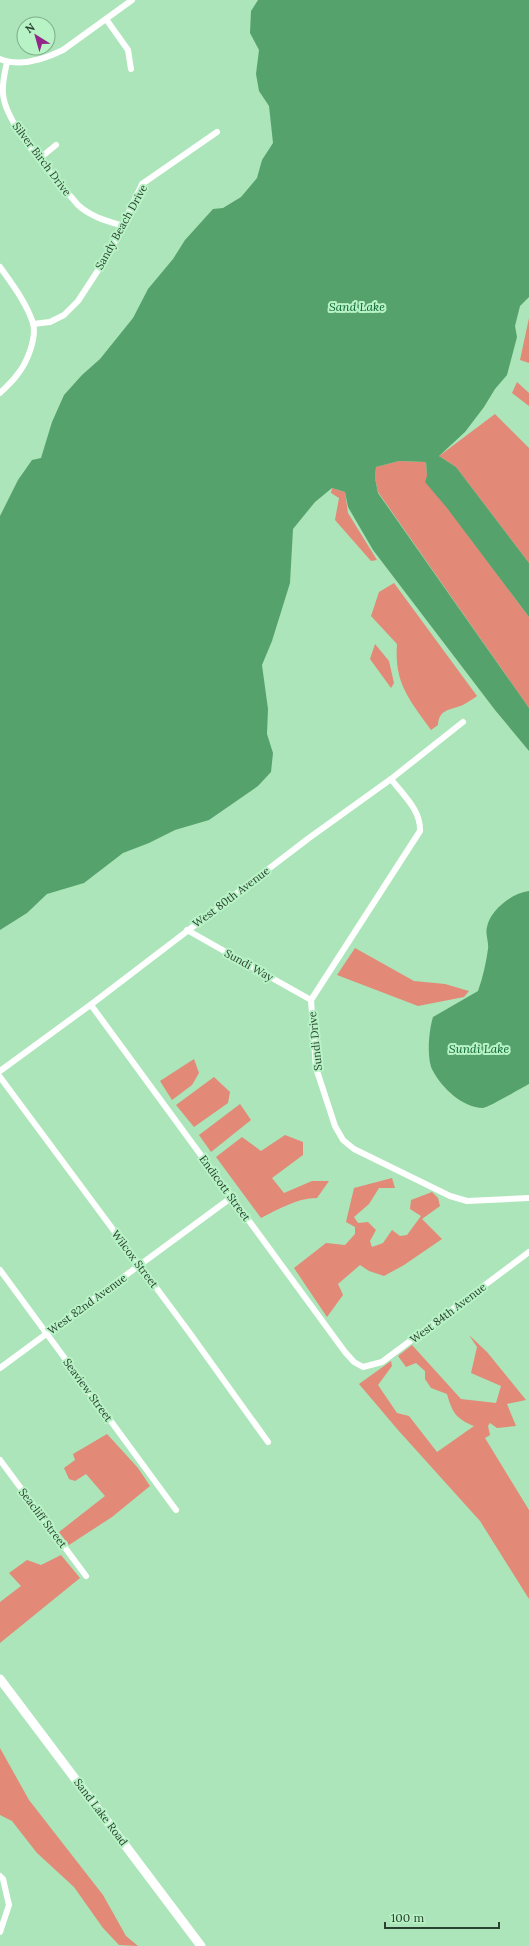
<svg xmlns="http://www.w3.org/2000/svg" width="529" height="1946" font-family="Lora,serif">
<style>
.forest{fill:#e28978}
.water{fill:#55a26c}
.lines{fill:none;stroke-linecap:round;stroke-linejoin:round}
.street{stroke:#fff;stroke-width:6}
.secondary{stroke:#fff;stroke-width:9}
.labels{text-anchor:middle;stroke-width:4;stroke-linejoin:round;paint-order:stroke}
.street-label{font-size:11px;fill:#2a4130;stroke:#b8f3c6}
.water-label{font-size:12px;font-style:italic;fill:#0c6633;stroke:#b8f3c6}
</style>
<rect width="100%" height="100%" fill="#ace5b9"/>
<g class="forest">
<polygon points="529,318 529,363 520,360"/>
<polygon points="517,382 529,393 529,406 512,393"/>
<polygon points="495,414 529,448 529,563 456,467 439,456"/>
<polygon points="399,461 426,462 427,476 449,510 529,617 529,708 378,492 375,478 376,467"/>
<polygon points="332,488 345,492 348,513 377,560 371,561 335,520 339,498 331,493"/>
<path d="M394,583L477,696C473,699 468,702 463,705C452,710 439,708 438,725L431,730C409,699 394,683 397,644L371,616L379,592Z"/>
<polygon points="375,644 389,661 394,683 391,688 370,659"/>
<polygon points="355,948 414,981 445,984 469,991 464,997 418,1006 337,975"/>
<polygon points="194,1059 199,1073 192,1085 172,1100 160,1081"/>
<polygon points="214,1077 230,1092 228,1103 194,1127 176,1105"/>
<polygon points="240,1104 251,1120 211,1152 199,1135"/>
<path d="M285,1135L303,1142V1155L272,1178L284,1193L312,1181H329L317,1198C297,1198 279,1209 261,1218L216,1157L242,1137L261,1151Z"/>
<polygon points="392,1178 395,1188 379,1188 369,1204 354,1217 358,1223 368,1222 376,1230 370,1241 372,1247 383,1243 392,1230 400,1236 407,1235 421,1216 410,1209 411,1200 432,1192 438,1198 440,1206 422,1219 442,1239 404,1265 384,1276 369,1271 360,1265 338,1284 343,1295 327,1317 294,1268 326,1243 345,1245 355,1234 355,1227 346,1222 354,1188"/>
<path d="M469,1335L487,1352L526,1400L507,1404L516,1426L497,1428L490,1423L488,1426L490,1435L485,1438L529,1510V1599L480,1521L398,1430L359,1384L391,1361L392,1366L378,1385L397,1413L409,1416L437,1452L474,1426C456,1419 452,1412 447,1394L431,1388L425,1379V1371L416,1363L406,1367L398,1356L412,1345L461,1399L496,1403L501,1386L471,1373L477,1347Z"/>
<polygon points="107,1434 138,1468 150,1486 112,1517 69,1545 59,1532 105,1496 86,1474 75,1481 69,1479 64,1468 75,1460 73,1454"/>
<polygon points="61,1555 80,1578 0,1643 0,1602 21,1586 9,1573 27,1560 41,1565"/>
<polygon points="0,1748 29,1800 103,1895 126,1936 138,1946 119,1945 103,1928 74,1887 37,1853 12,1821 0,1815"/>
</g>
<g class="water">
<polygon points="258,0 529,0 529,297 520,306 515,326 517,337 507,375 495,389 484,407 465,432 439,456 456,467 529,563 529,617 447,508 425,482 427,476 426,462 399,461 376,467 375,478 378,493 529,708 529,751 495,710 373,550 348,507 345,492 332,488 315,502 293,529 290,583 272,641 262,665 268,709 267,734 273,753 271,772 258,786 209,820 175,830 149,843 123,853 84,883 47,894 27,913 0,930 0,516 18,480 32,460 41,458 52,422 64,395 82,375 100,359 133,318 148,289 173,259 185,240 213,209 223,208 241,197 257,178 262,160 273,143 269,106 259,91 256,74 259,50 250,33 251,11"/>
<path d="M529,891V1084C521,1088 488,1108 483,1108C463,1108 442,1088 433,1071C426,1059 429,1030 433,1017L478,991C483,977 486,963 488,949C489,942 485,934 487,927C490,910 512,893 529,891Z"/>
</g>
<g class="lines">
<g class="street">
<polyline points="106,19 128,50 131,69"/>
<path d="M0,59C20,67 45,59 63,50L132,0"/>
<path d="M7,62C5,72 2,83 3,93C4,124 57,180 78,205C91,217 107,221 124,226"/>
<polyline points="40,158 56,145"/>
<path d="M0,267C12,284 26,302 33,323C37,338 27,363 17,375C12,382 6,387 0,393"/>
<polyline points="33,324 50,322 64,315 78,301 110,252 142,184 217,132"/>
<path d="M391,779C403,795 421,810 420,831L311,1000L316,1068L335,1126L343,1140L354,1149L450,1196L467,1201L529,1198"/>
<polyline points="187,930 311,1000"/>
<polyline points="91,1005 345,1352 354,1362 363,1367 382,1362 529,1252"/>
<polyline points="0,1071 93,1003 309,838 391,779 463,722"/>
<polyline points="0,1077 189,1332 268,1442"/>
<polyline points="0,1270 176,1510"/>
<polyline points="0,1368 232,1197"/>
<polyline points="0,1460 86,1576"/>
<polyline points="0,1876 3,1879 9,1905 0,1932"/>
</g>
<polyline class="secondary" points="0,1679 201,1946"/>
</g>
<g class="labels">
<g class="street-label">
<text transform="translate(42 159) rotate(53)" y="4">Silver Birch Drive</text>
<text transform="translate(121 227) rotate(-61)" y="4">Sandy Beach Drive</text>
<text transform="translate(231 897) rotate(-37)" y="4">West 80th Avenue</text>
<text transform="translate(249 965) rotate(29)" y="4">Sundi Way</text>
<text transform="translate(315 1041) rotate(-96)" y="4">Sundi Drive</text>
<text transform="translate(225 1188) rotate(54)" y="4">Endicott Street</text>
<text transform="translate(135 1259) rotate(53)" y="4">Wilcox Street</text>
<text transform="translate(87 1304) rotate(-36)" y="4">West 82nd Avenue</text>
<text transform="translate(448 1313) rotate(-37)" y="4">West 84th Avenue</text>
<text transform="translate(88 1390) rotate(54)" y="4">Seaview Street</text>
<text transform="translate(43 1518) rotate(53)" y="4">Seacliff Street</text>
<text transform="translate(101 1812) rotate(53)" y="4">Sand Lake Road</text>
</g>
<g class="water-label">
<text x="357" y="311">Sand Lake</text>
<text x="479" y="1053">Sundi Lake</text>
</g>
</g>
<g transform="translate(36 36) rotate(323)"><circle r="19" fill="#b8f3c6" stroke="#7fac8a"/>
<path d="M0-3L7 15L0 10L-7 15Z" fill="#922789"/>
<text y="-6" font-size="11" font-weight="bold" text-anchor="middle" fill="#2a4130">N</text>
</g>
<path d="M385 1922v6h114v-6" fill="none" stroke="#2a4130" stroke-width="2"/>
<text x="391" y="1922" font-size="12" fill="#2a4130" stroke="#b8f3c6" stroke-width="3" paint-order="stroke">100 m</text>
</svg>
